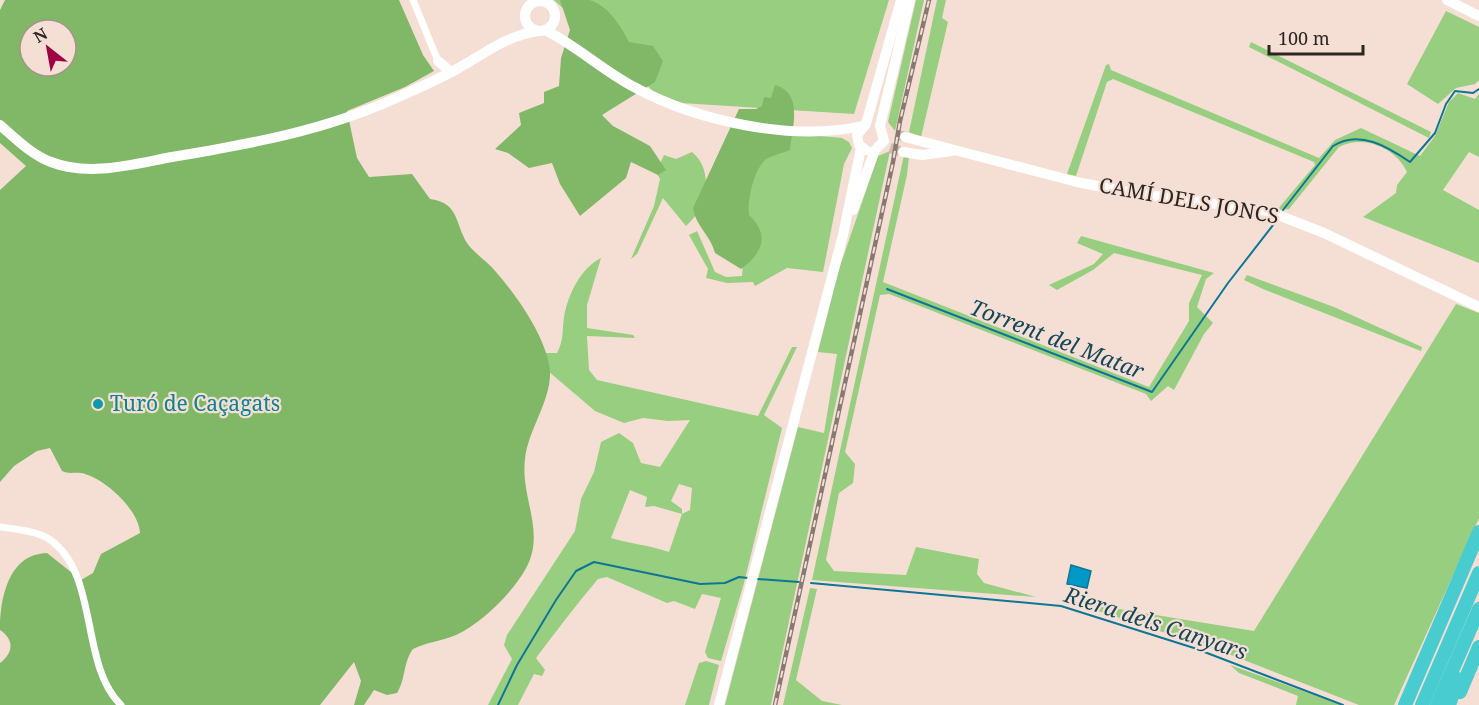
<svg xmlns="http://www.w3.org/2000/svg" width="1479" height="705" font-family="'Noto Serif',serif">
<style>
.green{fill:#97ce80;fill-rule:evenodd}
.forest{fill:#80b868;fill-rule:evenodd}
.water{fill:#0199c7;stroke:#0e7695;stroke-width:1.5}
.lines{fill:none;stroke-linecap:round;stroke-linejoin:round}
.stream{stroke:#0e7695;stroke-width:2}
.secondary-tunnel{stroke:#cdbab0;stroke-width:10;stroke-dasharray:10 5;stroke-linecap:butt}
.street{stroke:#fff;stroke-width:7}
.secondary{stroke:#fff;stroke-width:10}
.highway{stroke:#49ccd0;stroke-width:14}
.rail-casing{stroke:#887a72;stroke-width:4.5}
.rail{stroke:#f5dfd4;stroke-width:2;stroke-dasharray:7;stroke-linecap:butt}
.culture-dot{fill:#0f9aa8;stroke:#f5dfd4;stroke-width:2}
.labels{text-anchor:middle;stroke-width:4.5;stroke-linejoin:round;paint-order:stroke}
.street-label{font-size:21px;fill:#2d2520;stroke:#f5dfd4}
.culture-label{font-size:21px;fill:#0d838f;stroke:#f5dfd4;text-anchor:start}
.water-label{font-size:22px;font-style:italic;fill:#15475b;stroke:#f5dfd4}
</style>
<rect width="100%" height="100%" fill="#f5dfd4"/>
<g class="green">
<polygon points="554,0 889,0 854,114 665,102"/>
<polygon points="916,0 924,0 895,131 888,122"/>
<polygon points="937,0 946,0 942,18 948,22 921,137 909,132"/>
<polygon points="1446,11 1479,27 1479,80 1475,84 1456,88 1438,104 1407,84"/>
<polygon points="1251,42 1431,132 1429,138 1249,47"/>
<path d="M1109,64L1111,70L1319,158L1335,140L1361,128L1420,156L1435,136L1449,102L1458,93L1475,99L1479,94V157L1469,152L1443,190L1479,210V263L1363,217L1396,193L1397,185L1407,172C1396,148 1364,134 1339,147L1289,209L1277,210L1315,165L1314,162L1113,79L1107,82L1076,176L1067,174L1106,65Z"/>
<polygon points="788,133 842,138 849,142 852,148 844,164 823,272 787,268 755,286 753,282 727,283 706,278 708,269 689,235 697,231 715,272 726,277 742,276 749,190 757,169"/>
<polygon points="890,151 771,705 725,705 798,427 824,433 837,354 818,352 838,272 878,156"/>
<path d="M692,152C715,171 707,208 686,226L663,198L637,254L631,259L654,206L660,179L656,172L664,155L676,159Z"/>
<polygon points="904,155 909,156 907,175 883,282 1149,387 1189,321 1189,303 1202,275 1114,253 1093,270 1057,290 1049,285 1094,264 1103,254 1077,243 1081,236 1214,273 1206,279 1197,307 1213,323 1204,334 1174,390 1168,386 1151,401 1146,394 889,294 880,295 845,452 855,464 853,483 839,493 826,560 834,571 906,575 916,547 979,559 977,574 984,583 1036,597 812,580"/>
<path d="M601,258L587,305V328L633,335L635,338L587,336L589,370L597,380L758,416L792,347H797L764,415L782,428L744,583L721,661L708,658L705,652L721,598L702,594L695,609L674,601L667,603L607,577L598,579C576,605 556,631 536,658L545,670L542,676L534,674L518,705H488L512,659L504,645L507,635L575,531L581,499L594,472L601,442L619,433L633,443L641,463L660,467L690,420L668,421L643,418L624,423L595,411L541,365L539,353H557C564,340 562,331 564,317C568,294 581,268 601,258ZM679,484L692,488L690,510L682,514V509L671,501ZM630,490L647,497L645,507L654,506L682,514L669,552C649,545 631,544 611,538Z"/>
<polygon points="1247,275 1334,307 1422,347 1421,351 1263,289 1244,280"/>
<polygon points="1456,304 1479,313 1479,518 1394,705 1359,705 1218,650 1064,600 1254,631"/>
<polygon points="810,588 817,589 796,680 822,701 842,705 783,705"/>
<polygon points="706,661 719,665 709,705 685,705 699,663"/>
<polygon points="1230,665 1342,705 1296,705 1298,696 1239,673"/>
</g>
<g class="forest">
<path d="M5,0H399L423,55L434,71L405,87L347,111L357,158L369,177L412,174L430,199C462,203 454,228 470,247C478,256 489,263 496,272C517,296 548,340 550,372C551,401 528,430 525,459C520,498 547,533 525,570C511,594 482,623 456,635C442,641 427,642 413,649C403,662 406,679 397,693L387,695L374,690L364,705H354L361,681L354,662L320,705H0V663C13,653 15,640 0,630C0,599 8,554 47,553L81,580L93,573L101,554L140,533C139,510 106,480 85,474C77,471 70,475 62,471L50,448L37,451L14,466L0,482V190L26,166L0,143V10ZM30,30H66V66H30Z"/>
<path d="M560,0C569,0 581,0 589,0C608,5 621,26 629,42L653,46L663,61L655,82L602,115L613,126L650,146L666,170L658,175L631,162L626,178L580,216L560,184L552,163L529,168L508,153L495,149L521,125L519,113L544,103V92L559,86L561,58L570,30Z"/>
<path d="M775,85C804,93 792,128 790,150C783,153 774,155 768,158C754,166 747,201 749,215C770,235 763,253 741,269L715,253C711,236 695,225 693,208L739,109H756L762,106L764,97L771,98Z"/>
</g>
<polygon class="water" points="1071,565 1091,571 1087,588 1067,584"/>
<g class="lines">
<g class="stream">
<path d="M1283,210L1333,146C1359,129 1388,147 1410,162L1435,133L1446,104L1455,91L1473,93L1479,89"/>
<polyline points="887,289 1152,392 1228,283 1277,220"/>
<polyline points="757,579 799,582"/>
<polyline points="811,583 1061,606 1194,648 1343,705"/>
<polyline points="498,705 517,665 556,600 576,571 594,562 700,584 725,583 739,577 748,578"/>
</g>
<g class="secondary-tunnel">
<polyline points="896,134 905,137"/>
<polyline points="890,148 903,152"/>
</g>
<g class="street">
<polyline points="413,0 438,61"/>
<path d="M0,527C14,529 38,531 49,539C100,574 79,664 121,705"/>
</g>
<g class="secondary">
<polyline points="1447,0 1479,16"/>
<circle cx="540" cy="16" r="15"/>
<path d="M545,30C577,46 602,70 634,87C697,121 792,142 862,126"/>
<polyline points="438,61 451,72"/>
<path d="M0,125C15,138 32,155 51,162C89,177 134,164 172,157C249,144 324,131 396,98C416,89 437,80 457,69C484,54 507,35 539,31"/>
<polyline points="905,137 1077,182 1133,193 1268,211 1324,233 1479,307"/>
<polyline points="866,150 859,145 857,135 866,124 901,0"/>
<polyline points="903,152 922,155 952,151"/>
<polyline points="853,210 875,150 884,141 880,126 910,0"/>
<polyline points="719,705 843,235 861,148"/>
</g>
<g class="highway">
<polyline points="1460,692 1479,647"/>
<polyline points="1405,705 1479,532"/>
<polyline points="1422,705 1479,573"/>
<polyline points="1437,705 1479,609"/>
<polyline points="1449,705 1458,679"/>
</g>
<defs>
<polyline id="rail" points="775,705 893,162 900,121 929,0"/>
</defs>
<use href="#rail" class="rail-casing"/>
<use href="#rail" class="rail"/>
</g>
<circle class="culture-dot" cx="98" cy="404" r="6"/>
<g class="labels">
<g class="street-label">
<text transform="translate(1189 201) rotate(10)" y="7">CAMÍ DELS JONCS</text>
</g>
<g class="culture-label">
<text x="110" y="411">Turó de Caçagats</text>
</g>
<g class="water-label">
<text transform="translate(1057 339) rotate(21)" y="8">Torrent del Matar</text>
<text transform="translate(1156 623) rotate(18)" y="8">Riera dels Canyars</text>
</g>
</g>
<g transform="translate(48 48) rotate(329)"><circle r="28" fill="#f5dfd4" stroke="#a5958c" stroke-width="1.5"/>
<path d="M0-4.5L10 22L0 15L-10 22Z" fill="#9f0244"/>
<text y="-9" font-size="16" font-weight="bold" text-anchor="middle" fill="#2d2520">N</text>
</g>
<path d="M1269 45v9h94v-9" fill="none" stroke="#2d2520" stroke-width="3"/>
<text x="1278" y="45" font-size="18" fill="#2d2520" stroke="#f5dfd4" stroke-width="4.5" paint-order="stroke">100 m</text>
</svg>
